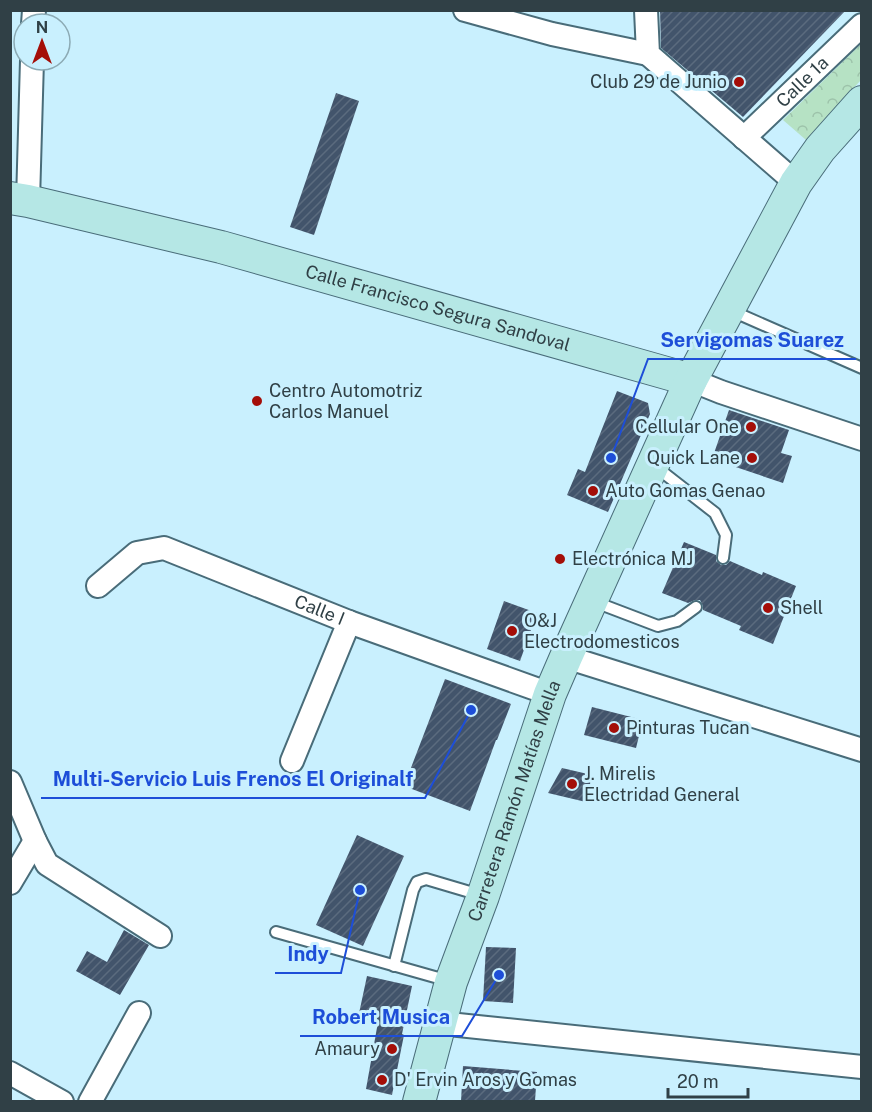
<svg xmlns="http://www.w3.org/2000/svg" width="872" height="1112" font-family="'Public Sans',sans-serif">
<style>
.park{fill:url(#park-crowns)}
.building{fill:url(#building-hatch)}
.lines{fill:none;stroke-linecap:round;stroke-linejoin:round}
.service-casing{stroke:#496c79;stroke-width:14}
.minor-casing{stroke:#496c79;stroke-width:26}
.secondary-casing{stroke:#496c79;stroke-width:34}
.service{stroke:#fff;stroke-width:10}
.minor{stroke:#fff;stroke-width:22}
.secondary{stroke:#b5e7e5;stroke-width:32}
.poi-dot{fill:#a40e08;stroke:#c9f0fe;stroke-width:2}
.labels{text-anchor:middle;stroke-width:6;stroke-linejoin:round;paint-order:stroke}
.street-label{font-size:18px;fill:#304046;stroke:#c9f0fe}
.poi-label{font-size:18px;fill:#304046;stroke:#c9f0fe;text-anchor:start}
.leader{fill:none;stroke:#1d4ed8;stroke-width:2}
.callout-dot{fill:#1d4ed8;stroke:#c9f0fe;stroke-width:2}
.callout-label{font-size:20px;text-anchor:middle;font-weight:bold;fill:#1d4ed8;stroke:#c9f0fe;stroke-width:6;stroke-linejoin:round;paint-order:stroke}
</style>
<defs>
<pattern id="park-crowns" width="20" height="18" patternUnits="userSpaceOnUse" patternTransform="scale(1.5)"><rect width="20" height="18" fill="#b6e2c4"/><path d="M2 6a3 3 0 1 1 6 0M12 15a3 3 0 1 1 6 0" fill="none" stroke="#9dc3aa"/></pattern>
<pattern id="building-hatch" width="6" height="6" patternUnits="userSpaceOnUse" patternTransform="scale(1.5)"><rect width="6" height="6" fill="#42546b"/><path d="M-1 1l2-2M0 6l6-6M5 7l2-2" fill="none" stroke="#5b6b7e"/></pattern>
</defs>
<rect width="100%" height="100%" fill="#c9f0fe"/>
<polygon class="park" points="861,44 861,80 806,140 783,120"/>
<g class="building">
<polygon points="660,10 846,10 743,117 661,48"/>
<polygon points="336,93 359,101 314,235 290,227"/>
<polygon points="617,391 648,403 650,414 608,512 567,495 578,469 585,472"/>
<polygon points="729,410 789,430 781,453 792,456 783,483 712,459"/>
<polygon points="684,542 716,555 716,561 721,565 726,565 730,561 762,575 763,572 796,586 773,644 739,630 741,626 703,610 703,606 700,600 695,600 688,603 662,593"/>
<polygon points="504,601 537,613 520,661 487,649"/>
<polygon points="445,679 511,704 497,740 496,740 470,811 404,786"/>
<polygon points="592,707 643,720 636,748 584,735"/>
<polygon points="562,768 592,775 586,802 548,793"/>
<polygon points="357,835 404,856 363,946 316,925"/>
<polygon points="124,930 149,945 120,995 76,971 87,951 107,962"/>
<polygon points="486,947 516,948 513,1003 483,1001"/>
<polygon points="367,976 412,986 402,1034 404,1035 392,1095 366,1089 378,1022 358,1018"/>
<polygon points="463,1066 537,1072 535,1101 461,1101"/>
</g>
<g class="lines">
<defs>
<g id="service">
<polyline points="732,311 862,368"/>
<polyline points="656,467 715,513 726,535 723,558"/>
<polyline points="595,602 658,626 677,621 696,607"/>
<polyline points="276,932 449,981"/>
<polyline points="394,966 413,890 417,882 426,879 480,895"/>
</g>
<g id="minor">
<polyline points="465,10 552,34 648,54"/>
<polyline points="646,10 648,54 796,183"/>
<polyline points="33,24 34,10"/>
<path id="s1" d="M744,138L862,25"/>
<polyline points="28,201 32,60"/>
<polyline points="691,380 721,392 862,439"/>
<path id="s2" d="M98,586L137,553L164,548L349,622L550,694"/>
<polyline points="566,657 862,750"/>
<polyline points="292,761 349,622"/>
<polyline points="10,782 35,841 47,864 160,936"/>
<polyline points="10,883 35,841"/>
<polyline points="439,1023 862,1067"/>
<polyline points="10,1073 62,1102"/>
<polyline points="90,1102 139,1013"/>
</g>
<g id="secondary">
<path id="s3" d="M10,198L28,201L221,247L691,380"/>
<path id="s4" d="M419,1102L451,982L483,896L550,694L566,657L691,380L796,183L820,149L862,102"/>
</g>
</defs>
<use href="#service" class="service-casing"/>
<use href="#minor" class="minor-casing"/>
<use href="#secondary" class="secondary-casing"/>
<use href="#service" class="service"/>
<use href="#minor" class="minor"/>
<use href="#secondary" class="secondary"/>
</g>
<g class="poi-dot">
<circle cx="739" cy="82" r="6"/>
<circle cx="257" cy="401" r="6"/>
<circle cx="751" cy="427" r="6"/>
<circle cx="752" cy="458" r="6"/>
<circle cx="593" cy="491" r="6"/>
<circle cx="560" cy="559" r="6"/>
<circle cx="768" cy="608" r="6"/>
<circle cx="512" cy="631" r="6"/>
<circle cx="614" cy="728" r="6"/>
<circle cx="572" cy="784" r="6"/>
<circle cx="392" cy="1049" r="6"/>
<circle cx="382" cy="1080" r="6"/>
</g>
<g class="labels">
<g class="street-label">
<text dy="6" stroke="none"><textPath href="#s1" startOffset="81">Calle 1a</textPath></text>
<text dy="6" stroke="none"><textPath href="#s3" startOffset="442">Calle Francisco Segura Sandoval</textPath></text>
<text dy="6" stroke="none"><textPath href="#s2" startOffset="246">Calle I</textPath></text>
<text dy="6" stroke="none"><textPath href="#s4" startOffset="316">Carretera Ramón Matías Mella</textPath></text>
</g>
<g class="poi-label">
<text x="727" y="88" text-anchor="end">Club 29 de Junio</text>
<text x="269" y="397">Centro Automotriz<tspan x="269" dy="21">Carlos Manuel</tspan></text>
<text x="739" y="433" text-anchor="end">Cellular One</text>
<text x="740" y="464" text-anchor="end">Quick Lane</text>
<text x="605" y="497">Auto Gomas Genao</text>
<text x="572" y="565">Electrónica MJ</text>
<text x="780" y="614">Shell</text>
<text x="524" y="627">O&amp;J<tspan x="524" dy="21">Electrodomesticos</tspan></text>
<text x="626" y="734">Pinturas Tucan</text>
<text x="584" y="780">J. Mirelis<tspan x="584" dy="21">Electridad General</tspan></text>
<text x="380" y="1055" text-anchor="end">Amaury</text>
<text x="394" y="1086">D' Ervin Aros y Gomas</text>
</g>
</g>
<path class="leader" d="M611 458L648 359H856M471 710L425 798H41M360 890L341 973H275M499 975L462 1036H300"/>
<g class="callout-dot">
<circle cx="611" cy="458" r="6"/>
<circle cx="471" cy="710" r="6"/>
<circle cx="360" cy="890" r="6"/>
<circle cx="499" cy="975" r="6"/>
</g>
<g class="callout-label">
<text x="752" y="347">Servigomas Suarez</text>
<text x="233" y="786">Multi-Servicio Luis Frenos El Originalf</text>
<text x="308" y="961">Indy</text>
<text x="381" y="1024">Robert Musica</text>
</g>
<rect width="872" height="1112" fill="none" stroke="#304046" stroke-width="24"/>
<g transform="translate(42 42)"><circle r="28" fill="#c9f0fe" stroke="#8caab4" stroke-width="1.5"/>
<path d="M0-4.5L10 22L0 15L-10 22Z" fill="#a40e08"/>
<text y="-9" font-size="16" font-weight="bold" text-anchor="middle" fill="#304046">N</text>
</g>
<path d="M668 1088v9h80v-9" fill="none" stroke="#304046" stroke-width="3"/>
<text x="677" y="1088" font-size="18" fill="#304046" stroke="#c9f0fe" stroke-width="4.5" paint-order="stroke">20 m</text>
</svg>
